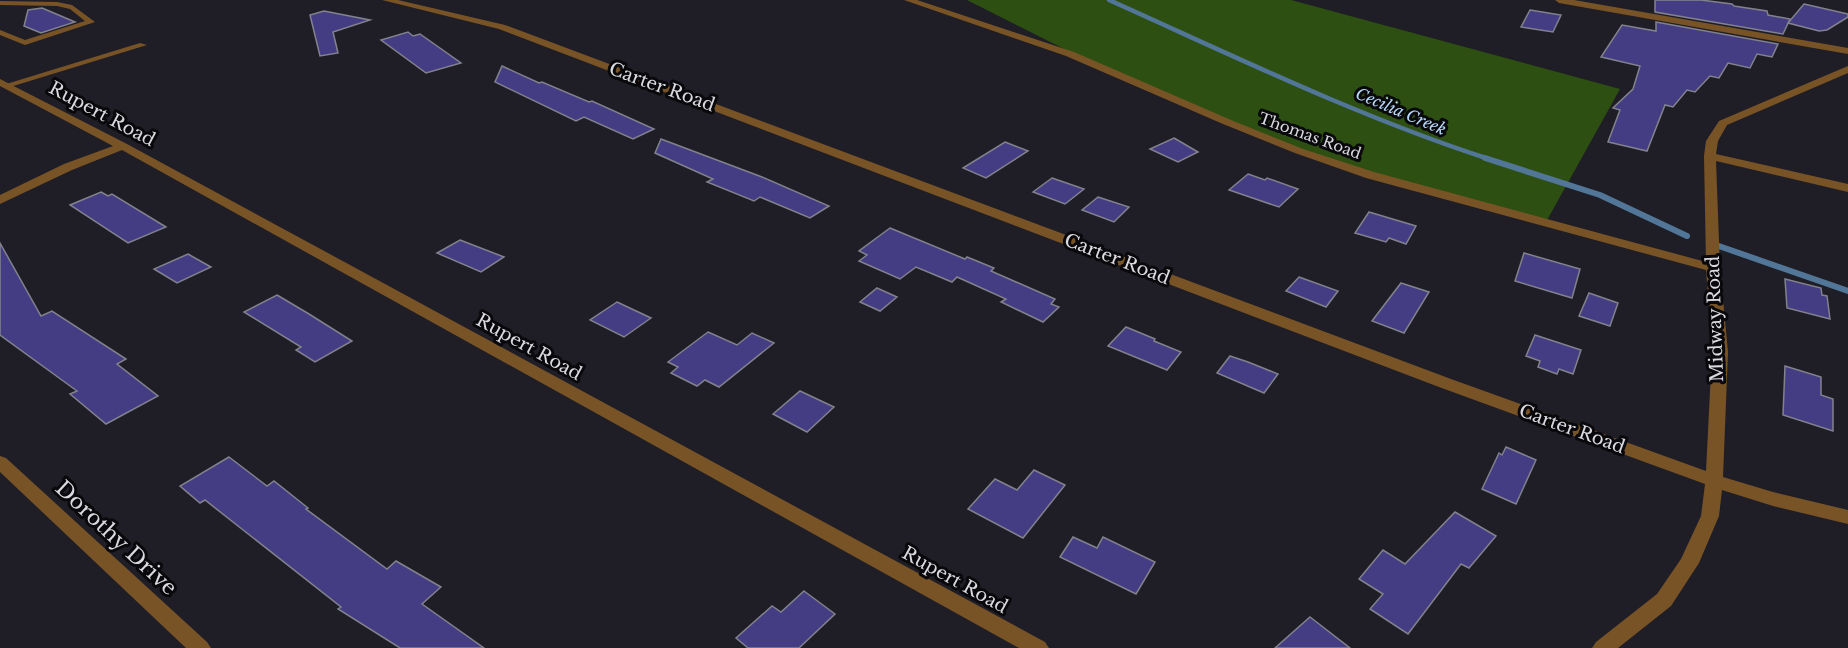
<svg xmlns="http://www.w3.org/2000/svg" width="1848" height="648" font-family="'Libre Baskerville',serif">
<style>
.green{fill:#2d5012}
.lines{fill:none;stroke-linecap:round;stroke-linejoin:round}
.stream-far1{stroke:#527697;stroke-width:4.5}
.stream{stroke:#527697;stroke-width:6}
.building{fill:#443d84;stroke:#82828d;stroke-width:1.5}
.service{fill:#785326;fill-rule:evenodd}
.minor{fill:#785326;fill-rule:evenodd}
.labels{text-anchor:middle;stroke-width:6;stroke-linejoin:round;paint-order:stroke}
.far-street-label{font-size:15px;fill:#dad9df;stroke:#09090c}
.far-water-label{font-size:16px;font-style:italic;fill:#b7d9fa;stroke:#09090c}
.street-label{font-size:18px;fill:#dad9df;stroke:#09090c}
.near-street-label{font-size:21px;fill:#dad9df;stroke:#09090c}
</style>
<rect width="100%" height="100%" fill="#1f1e26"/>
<polygon class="green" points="967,0 1291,0 1620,89 1546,222 1308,156 1126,80"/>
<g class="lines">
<path class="stream-far1" d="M1109,0C1234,56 1359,117 1489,159"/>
<g class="stream">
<polyline points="1485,158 1600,195 1687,236"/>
<polyline points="1716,245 1848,291"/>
</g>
</g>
<g class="building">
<polygon points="1655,0 1701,0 1732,4 1734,6 1767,11 1768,15 1790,19 1783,34 1655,12"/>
<polygon points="1804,4 1848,14 1848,17 1827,30 1819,31 1788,23"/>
<polygon points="42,8 75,22 41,33 24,26 28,10"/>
<polygon points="1530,10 1561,15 1553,32 1521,27"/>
<polygon points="324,11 370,20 333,32 338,53 320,56 310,15"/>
<polygon points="1656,22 1778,44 1772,57 1757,54 1750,68 1728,63 1719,78 1710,76 1695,92 1687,90 1673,107 1665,105 1647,151 1608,142 1620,110 1613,108 1633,89 1640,66 1601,57 1622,25 1656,31"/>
<polygon points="408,32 413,36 420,34 461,63 426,73 381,40"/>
<polygon points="502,66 539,83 542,82 589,102 592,101 654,129 633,139 584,117 576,121 495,82"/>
<polygon points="1174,138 1198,152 1178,162 1150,149"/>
<polygon points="661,139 762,177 829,206 810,218 760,197 754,201 707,182 713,179 655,153"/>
<polygon points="1005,142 1028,151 986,178 963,168"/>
<polygon points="1248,174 1265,180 1267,178 1298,189 1279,207 1229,190"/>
<polygon points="1052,178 1084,189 1065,204 1033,192"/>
<polygon points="101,192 108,196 112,194 166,227 128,243 70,205"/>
<polygon points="1098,197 1129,207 1114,222 1082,210"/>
<polygon points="1369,212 1416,226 1406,244 1389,238 1386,242 1355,233"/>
<polygon points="890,228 965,259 967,257 994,268 991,271 1055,299 1051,304 1059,307 1043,322 1001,302 1006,299 957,277 952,282 916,267 900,279 859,261 867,255 859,251"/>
<polygon points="460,240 504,257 481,272 437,253"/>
<polygon points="0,243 41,316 52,311 126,359 117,364 158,396 106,424 70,394 77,391 0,335"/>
<polygon points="1524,253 1580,269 1572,298 1515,281"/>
<polygon points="188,254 211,267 177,283 154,269"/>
<polygon points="1299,277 1338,291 1326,307 1286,291"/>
<polygon points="1785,279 1821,288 1822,295 1827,296 1830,319 1787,308"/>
<polygon points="1401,283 1429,292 1404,333 1372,321"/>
<polygon points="877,288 897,297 880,311 860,302"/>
<polygon points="1589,293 1618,303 1610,326 1579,316"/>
<polygon points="277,295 309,314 352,341 315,362 296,350 301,347 244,312"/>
<polygon points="617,302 651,318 624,337 590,320"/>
<polygon points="1126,327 1155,339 1154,341 1181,352 1167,370 1108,346"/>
<polygon points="708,332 737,345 752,333 774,343 719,387 705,380 697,386 671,373 678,367 668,362"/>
<polygon points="1535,335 1581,350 1573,374 1559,369 1557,374 1538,367 1540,361 1526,356"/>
<polygon points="1230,356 1248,362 1278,374 1264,393 1217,373"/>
<polygon points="1785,366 1821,377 1821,395 1833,399 1833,431 1783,415"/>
<polygon points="800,391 834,407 807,432 773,414"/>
<polygon points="1506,447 1536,460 1516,504 1482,489 1499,453 1502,455"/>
<polygon points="229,457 267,486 274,481 308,508 306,509 387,569 396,561 441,587 422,604 484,648 400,648 338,609 341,607 205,500 200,503 180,486"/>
<polygon points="1034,470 1065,485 1023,538 968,509 995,479 1017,490"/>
<polygon points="1455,512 1496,536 1469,568 1461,564 1408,634 1370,609 1383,594 1359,579 1383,550 1405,564"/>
<polygon points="1073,537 1097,548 1103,537 1155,562 1136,594 1060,557"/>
<polygon points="804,591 835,614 799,648 748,648 736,638 772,606 781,612"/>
<polygon points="1310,617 1350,648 1275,648"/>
</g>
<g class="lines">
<g class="service">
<polygon points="0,1 57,2 72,5 95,22 25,45 0,35 0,30 25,40 85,21 70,9 57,6 0,5"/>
<polygon points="140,43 147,45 10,87 3,85"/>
</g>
<g class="minor">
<polygon points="382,0 398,0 505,25 1451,379 1706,471 1712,352 1706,270 1366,178 1295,153 1223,124 1066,56 904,0 917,0 1074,52 1231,120 1303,149 1374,172 1706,262 1704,156 1706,141 1719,121 1848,66 1848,73 1727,125 1718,141 1716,154 1848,184 1848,192 1716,161 1720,268 1728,352 1723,477 1773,492 1848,510 1848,524 1773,506 1722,490 1719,516 1699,563 1671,606 1618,648 1592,648 1596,642 1657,594 1681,559 1701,516 1705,484 1439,387 499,29"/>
<polygon points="1555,0 1574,0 1848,48 1848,54 1559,3"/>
<polygon points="0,79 127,144 1045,642 1049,648 1019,648 122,150 72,170 0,204 0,195 64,164 113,146 0,86"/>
<polygon points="0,456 6,458 207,642 211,648 186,648 0,472"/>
</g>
</g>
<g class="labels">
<g class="far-street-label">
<text transform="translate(1310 136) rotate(20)" y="5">Thomas Road</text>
</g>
<g class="far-water-label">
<text transform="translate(1401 111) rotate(23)" y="6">Cecilia Creek</text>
</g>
<g class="street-label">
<text transform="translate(662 87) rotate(20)" y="6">Carter Road</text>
<text transform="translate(102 114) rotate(28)" y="6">Rupert Road</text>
<text transform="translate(1117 259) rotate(21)" y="6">Carter Road</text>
<text transform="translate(1715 319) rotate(-92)" y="6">Midway Road</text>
<text transform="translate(529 347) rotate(29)" y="6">Rupert Road</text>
<text transform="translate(1572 429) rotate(20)" y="6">Carter Road</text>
<text transform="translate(955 580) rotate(29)" y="6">Rupert Road</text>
</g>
<g class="near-street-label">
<text transform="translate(116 538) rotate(43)" y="7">Dorothy Drive</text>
</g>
</g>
</svg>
